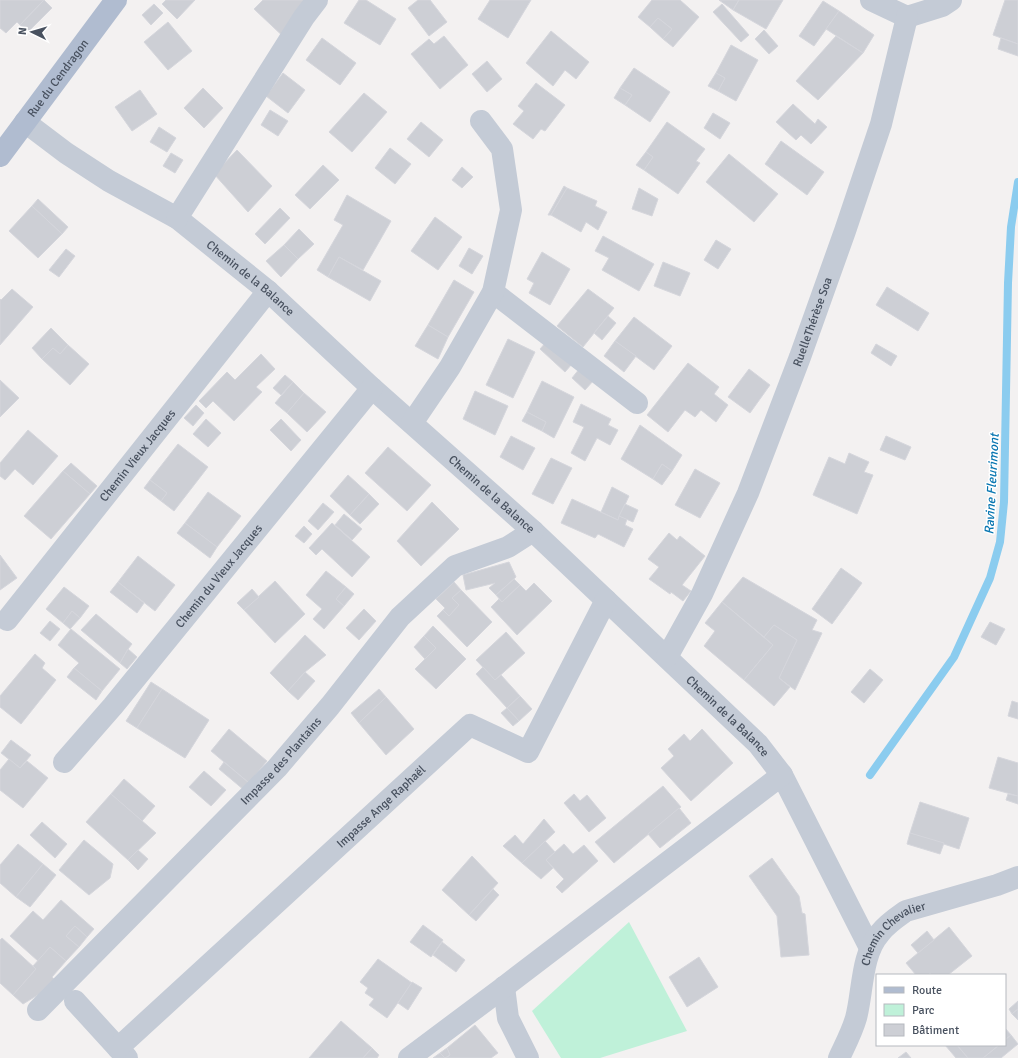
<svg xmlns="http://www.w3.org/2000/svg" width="1018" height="1058" font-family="Signika,sans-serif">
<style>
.green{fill:#bff1d9}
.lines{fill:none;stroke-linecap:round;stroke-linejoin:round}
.stream{stroke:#8bccef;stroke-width:8}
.building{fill:#cdcfd5;stroke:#d5d6dc}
.minor{stroke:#c4cbd6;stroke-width:22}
.major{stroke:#b0bcd0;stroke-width:22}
.labels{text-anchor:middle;stroke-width:3;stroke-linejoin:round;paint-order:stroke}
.street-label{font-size:12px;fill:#48515f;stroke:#fff}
.water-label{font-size:13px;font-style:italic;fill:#0876b1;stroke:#fff}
</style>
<rect width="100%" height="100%" fill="#f3f1f1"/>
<polygon class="green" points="629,922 687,1031 600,1058 561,1058 532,1011"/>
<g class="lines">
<polyline class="stream" points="870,775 954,657 990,578 1000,542 1004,502 1008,283 1011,227 1018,182"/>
</g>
<g class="building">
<polygon points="0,0 44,0 20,25 17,22 6,33 0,28"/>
<polygon points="44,0 52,8 28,32 20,25"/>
<polygon points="166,0 195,0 177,19 162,4"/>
<polygon points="263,0 304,0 288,41 254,9"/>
<polygon points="359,0 366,0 396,19 380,45 344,23"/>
<polygon points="418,0 430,0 447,22 429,36 408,8"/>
<polygon points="490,0 531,0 508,38 478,19"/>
<polygon points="652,0 680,0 699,17 673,47 663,39 672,29 658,18 650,27 638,17"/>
<polygon points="719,0 739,0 733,10"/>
<polygon points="739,0 783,0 766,29 733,10"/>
<polygon points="1005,0 1018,0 1018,44 993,35"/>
<polygon points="823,1 839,11 814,46 799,36"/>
<polygon points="154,4 163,13 151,25 142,15"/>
<polygon points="722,4 749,35 741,42 713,12"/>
<polygon points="839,11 874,35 863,53 826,29"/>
<polygon points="658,18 672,29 663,39 650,27"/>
<polygon points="168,22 192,51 168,70 144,42"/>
<polygon points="764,30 778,46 769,54 755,39"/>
<polygon points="551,31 589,62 576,79 565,70 553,86 526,63"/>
<polygon points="444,36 468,65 440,89 411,54 429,39 434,44"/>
<polygon points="836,36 863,53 818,100 796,81"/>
<polygon points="322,38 356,63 340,85 306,60"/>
<polygon points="1001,38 1018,44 1018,56 998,49"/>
<polygon points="731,45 758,60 736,101 718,91 725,78 716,73"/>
<polygon points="487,61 502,79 487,92 472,74"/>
<polygon points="634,68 670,92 650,122 625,105 632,95 620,88"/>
<polygon points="283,73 305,90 288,113 266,96"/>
<polygon points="716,73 725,78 718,91 708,86"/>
<polygon points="536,83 565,105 545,131 541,129 533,139 513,124 524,111 518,106"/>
<polygon points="203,88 223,108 204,128 184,108"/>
<polygon points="620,88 632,95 625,105 614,98"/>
<polygon points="140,90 157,114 132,131 115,107"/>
<polygon points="364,93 387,112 352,152 329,132"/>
<polygon points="793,104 815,124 818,119 827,127 811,144 801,135 796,140 776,122"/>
<polygon points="270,110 288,121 278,136 261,125"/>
<polygon points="713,113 730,123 720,139 704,128"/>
<polygon points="421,122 443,140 429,157 407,139"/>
<polygon points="667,122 705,149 696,161 700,163 678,194 644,170 653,157 646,152"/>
<polygon points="159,127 176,138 167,152 150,142"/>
<polygon points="781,141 824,172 807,195 765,164"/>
<polygon points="390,148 411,164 395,184 375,168"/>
<polygon points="237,150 272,186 248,212 214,174"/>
<polygon points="646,152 653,157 644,170 636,165"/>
<polygon points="171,153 183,160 175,173 163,166"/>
<polygon points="729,154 778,194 754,222 706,182"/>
<polygon points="323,165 339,180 310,209 295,195"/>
<polygon points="462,167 473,177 462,188 452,180"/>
<polygon points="564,186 567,188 551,215 548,215"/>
<polygon points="567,188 597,201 595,206 607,212 598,230 586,222 581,232 551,215"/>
<polygon points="639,188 658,199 652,216 632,209"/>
<polygon points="347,195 391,221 363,270 339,257 328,277 317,270 343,225 334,220"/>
<polygon points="38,199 68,227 62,234 32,206"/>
<polygon points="32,206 62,234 38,258 9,231"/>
<polygon points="280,208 290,218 265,244 255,234"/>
<polygon points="435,217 462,237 438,270 411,251"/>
<polygon points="299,229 314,244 298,259 284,245"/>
<polygon points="603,236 654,264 639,291 602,270 609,258 595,251"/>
<polygon points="716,240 731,249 718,269 704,260"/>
<polygon points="284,245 298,259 281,277 266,261"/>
<polygon points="469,248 483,256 472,274 459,266"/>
<polygon points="66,249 75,256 59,277 49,270"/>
<polygon points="542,252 570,269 550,305 529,293 534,283 527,279"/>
<polygon points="339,257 381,281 370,301 328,277"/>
<polygon points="663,262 690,273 680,296 654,286"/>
<polygon points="454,280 474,292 448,337 428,325"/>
<polygon points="887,287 929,313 918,331 876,305"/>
<polygon points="12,289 33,307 0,345 0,299 1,300"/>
<polygon points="588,289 614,308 583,347 557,326"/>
<polygon points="608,316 616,323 602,340 594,333"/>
<polygon points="634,317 672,346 654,370 615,341"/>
<polygon points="428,325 448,337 438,359 415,346"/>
<polygon points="51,328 68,345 60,354 53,348 42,359 32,348"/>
<polygon points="508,339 535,352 513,398 486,385"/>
<polygon points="547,341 572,364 565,372 540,349"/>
<polygon points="615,341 636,356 624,372 604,356"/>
<polygon points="876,344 897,356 891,366 871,353"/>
<polygon points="68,345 89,364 70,385 42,359 53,348 60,354"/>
<polygon points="261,354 275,369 256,387 262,392 234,421 213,401 206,408 199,401 227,372 235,380"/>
<polygon points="688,363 719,387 714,394 728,405 716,422 701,410 695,417 685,410 668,432 647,415"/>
<polygon points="580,368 594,380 585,390 572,378"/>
<polygon points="749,369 770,385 750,413 728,397"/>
<polygon points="285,375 293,382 281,395 273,388"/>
<polygon points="0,380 19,398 0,417"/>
<polygon points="542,381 574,397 554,438 542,431 546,422 527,412"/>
<polygon points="293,382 304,393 287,413 275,403"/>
<polygon points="475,391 508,406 495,435 463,419"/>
<polygon points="304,393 326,412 307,432 287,413"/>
<polygon points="581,404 611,419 608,425 618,430 610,445 597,438 585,461 571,453 584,427 573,422"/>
<polygon points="196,405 204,413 193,426 184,418"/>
<polygon points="527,412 546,422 542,431 522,421"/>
<polygon points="206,419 221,433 208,447 193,434"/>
<polygon points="281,419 301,440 291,451 270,430"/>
<polygon points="640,425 682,455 672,471 662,464 653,479 621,459"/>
<polygon points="28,430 58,456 33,485 15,469 5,480 0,476 0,463"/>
<polygon points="511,436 535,448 523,470 500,457"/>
<polygon points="886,436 911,447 905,460 880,450"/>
<polygon points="178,444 208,467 174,511 161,501 167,493 150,480"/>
<polygon points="388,447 431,485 407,511 365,473"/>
<polygon points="849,453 869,462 864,472 873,475 857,514 813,495 829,457 845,464"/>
<polygon points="551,458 572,468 553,504 532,494"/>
<polygon points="71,463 97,486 90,494 63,471"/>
<polygon points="662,464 672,471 662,485 653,479"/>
<polygon points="695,469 720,483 700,518 675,505"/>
<polygon points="63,471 90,494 51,539 24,516"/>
<polygon points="348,475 369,494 350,515 330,496"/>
<polygon points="150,480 167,493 161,501 144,488"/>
<polygon points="612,487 629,496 618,520 601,512"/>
<polygon points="208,492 241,516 217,547 185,523"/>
<polygon points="369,494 379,504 360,524 350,515"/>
<polygon points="572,499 618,520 619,516 627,519 625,525 633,529 624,547 598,534 595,538 561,523"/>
<polygon points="432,502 459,529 421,566 397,541"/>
<polygon points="323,503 334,512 318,530 308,521"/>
<polygon points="625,504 638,510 633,522 619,516"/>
<polygon points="344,514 362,529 352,540 335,525"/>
<polygon points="185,523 217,547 210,558 177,533"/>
<polygon points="332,523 370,557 352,577 322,549 316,555 309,548"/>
<polygon points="304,526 312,534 304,543 295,536"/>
<polygon points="669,533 677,540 680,536 705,556 682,585 691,591 683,601 671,592 670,594 649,579 659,567 648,559"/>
<polygon points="0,555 17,578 0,590"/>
<polygon points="138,556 175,585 155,611 118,582"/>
<polygon points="509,562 516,577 496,595 489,588 495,583 466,590 463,575"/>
<polygon points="841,568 862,583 832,624 812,609"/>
<polygon points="326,571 346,587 336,599 344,606 324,629 313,619 322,609 306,595"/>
<polygon points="743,577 817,620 812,630 822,633 795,690 779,678 797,640 774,625 764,637 722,602"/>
<polygon points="514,579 520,585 502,602 496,595"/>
<polygon points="275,581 305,614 275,643 244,610"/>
<polygon points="118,582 144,603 137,613 110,592"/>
<polygon points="454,582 461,590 452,598 459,605 449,616 443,610 445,608 436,599"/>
<polygon points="534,583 552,601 517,635 491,607 499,599 502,602 520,585 526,591"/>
<polygon points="64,587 89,606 80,618 72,611 63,623 46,609"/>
<polygon points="346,587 354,594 344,606 336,599"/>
<polygon points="252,589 259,597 244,610 237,603"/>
<polygon points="461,590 492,622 467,647 437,616 443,610 449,616 459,605 452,598"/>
<polygon points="722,602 773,645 744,680 704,646 715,631 705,623"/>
<polygon points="364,609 376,621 359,640 346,628"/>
<polygon points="72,611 80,618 70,629 63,623"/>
<polygon points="96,614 132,644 128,649 120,663 81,630"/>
<polygon points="50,621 60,629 50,641 40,633"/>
<polygon points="990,622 1005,629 996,645 981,637"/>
<polygon points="774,625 797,640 779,678 790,687 774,706 744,680 773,645 764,637"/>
<polygon points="433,626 466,659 436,689 415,669 436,648 424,636"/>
<polygon points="71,629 120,669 102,691 74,668 79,663 58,645"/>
<polygon points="506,632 525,653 495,680 476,660"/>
<polygon points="305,635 326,655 305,672 288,691 270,673"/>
<polygon points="424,636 436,648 425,659 414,647"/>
<polygon points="128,649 137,657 127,669 120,663"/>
<polygon points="35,654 45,663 42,668 56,680 21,724 0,707 0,696"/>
<polygon points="483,667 495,680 501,675 520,696 507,708 476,674"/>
<polygon points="74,668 102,691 96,700 67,677"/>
<polygon points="870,669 883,680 864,703 851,692"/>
<polygon points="305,672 315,681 298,700 288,691"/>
<polygon points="151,682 162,689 137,728 126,721"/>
<polygon points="162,689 209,720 185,758 137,728"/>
<polygon points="379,689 386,697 359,723 351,713"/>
<polygon points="520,696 532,709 519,721 507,708"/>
<polygon points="386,697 414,729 386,755 359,723"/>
<polygon points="1012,701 1018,703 1018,719 1008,716"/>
<polygon points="507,708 519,721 513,726 501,713"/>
<polygon points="229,729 267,761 249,783 211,751"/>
<polygon points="702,729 733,763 691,801 661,768 674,756 668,749 684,734 690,741"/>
<polygon points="11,740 31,755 20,768 1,753"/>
<polygon points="998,757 1018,763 1018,796 989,788"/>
<polygon points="9,759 20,768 27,761 48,778 23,808 0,790 0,770"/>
<polygon points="224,762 249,783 244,790 219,769"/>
<polygon points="204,771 226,790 211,806 189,787"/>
<polygon points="124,779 155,806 142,821 111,794"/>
<polygon points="663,786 681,807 614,863 595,842"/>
<polygon points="111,794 156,833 128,860 86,822"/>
<polygon points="574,794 580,801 587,795 606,818 589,832 564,803"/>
<polygon points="1008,794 1018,796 1018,804 1006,800"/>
<polygon points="920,802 969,818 959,849 910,833"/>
<polygon points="679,808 691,823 660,848 648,834"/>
<polygon points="544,819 555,832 522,863 503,846 515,835 523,844"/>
<polygon points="42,822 67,844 55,858 30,835"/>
<polygon points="910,833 944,843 940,854 907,844"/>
<polygon points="84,840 113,864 110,878 89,895 59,870"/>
<polygon points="545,841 555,852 546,860 553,868 541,879 522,863"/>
<polygon points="18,844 43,864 16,897 0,883 0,865"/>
<polygon points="564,844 573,854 584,845 598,861 562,893 556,887 564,879 546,860"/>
<polygon points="138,850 148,859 138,870 128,860"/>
<polygon points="472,856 498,883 469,915 442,890"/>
<polygon points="772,858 799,896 802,913 805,914 809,955 781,957 777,916 749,876"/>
<polygon points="43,864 56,875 30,907 16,897"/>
<polygon points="493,889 499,895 476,921 469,915"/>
<polygon points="61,900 94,929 87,937 75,926 66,936 79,947 66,961 50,947 38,961 10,936 33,911 43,920"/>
<polygon points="423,925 443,940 431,957 410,942"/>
<polygon points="75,926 87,937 79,947 66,936"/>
<polygon points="949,927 972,956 948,975 932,975 930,973 928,975 916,975 906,963"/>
<polygon points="927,931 934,940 918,953 911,945"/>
<polygon points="2,938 36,969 13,995 0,983 0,940"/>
<polygon points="442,942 465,960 456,972 433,955"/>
<polygon points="50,947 66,961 52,977 56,981 46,990 23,1004 13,995 36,969 33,966"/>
<polygon points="699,957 718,987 687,1007 669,977"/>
<polygon points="378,959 412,983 387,1018 369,1005 374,999 365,993 368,988 360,982"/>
<polygon points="412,982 422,988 408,1010 398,1003"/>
<polygon points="1018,1001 1018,1009 1012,1014 1009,1009"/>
<polygon points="1018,1009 1018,1020 1012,1014"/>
<polygon points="341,1021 372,1048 363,1058 309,1058"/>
<polygon points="475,1025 498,1053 491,1058 446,1058 450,1055 447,1048"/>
<polygon points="1005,1028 1011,1035 1005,1040"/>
<polygon points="1011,1035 1018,1044 1001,1058 983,1058 999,1045 1005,1045 1005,1040"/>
<polygon points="945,1045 957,1045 968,1058 956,1058"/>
<polygon points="957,1045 999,1045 983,1058 968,1058"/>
<polygon points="372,1048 379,1055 377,1058 363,1058"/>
<polygon points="447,1048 450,1055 445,1058 440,1053"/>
<polygon points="906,1052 911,1058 898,1058"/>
<polygon points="440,1053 445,1058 433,1058"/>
</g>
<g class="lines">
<g class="minor">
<polyline points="871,0 907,17"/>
<polyline points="907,17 942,6 951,0"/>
<path id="s1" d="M25,122L66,153L109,181L177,218L268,291L372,388L533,531L758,744L782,775L870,948"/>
<polyline points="177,218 304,17 317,0"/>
<polyline points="493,292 637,403"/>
<polyline points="412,423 450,367 493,292 511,210 502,149 481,121"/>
<path id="s2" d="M7,620L268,291"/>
<path id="s3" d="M667,657L702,594L748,493L800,357L845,231L881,124L907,17"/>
<path id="s4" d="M64,762L113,706L372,388"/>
<polyline points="504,987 508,1018 528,1058"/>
<polyline points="75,1001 127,1058"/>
<path id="s5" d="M38,1010L277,768L330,706L400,617L455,566L508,547L533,531"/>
<path id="s6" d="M118,1048L470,725L528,752L606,600"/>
<polyline points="409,1058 504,987 782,775"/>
<path id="s7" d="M839,1058C845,1045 852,1032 856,1018C863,992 861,954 880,933C887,924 896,918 906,911L997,885L1018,877"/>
</g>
<path class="major" id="s8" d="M0,156L116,0"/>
</g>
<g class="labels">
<g class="street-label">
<text dy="4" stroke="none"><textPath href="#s8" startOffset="97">Rue du Cendragon</textPath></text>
<text dy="4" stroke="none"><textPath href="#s1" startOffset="275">Chemin de la Balance</textPath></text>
<text dy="4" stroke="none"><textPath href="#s3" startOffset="366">RuelleThérèse Soa</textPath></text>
<text dy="4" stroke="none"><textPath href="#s2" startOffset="210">Chemin Vieux Jacques</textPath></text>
<text dy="4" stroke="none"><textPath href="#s1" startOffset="599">Chemin de la Balance</textPath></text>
<text dy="4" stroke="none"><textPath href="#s4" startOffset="242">Chemin du Vieux Jacques</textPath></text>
<text dy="4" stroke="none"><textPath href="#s1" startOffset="923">Chemin de la Balance</textPath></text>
<text dy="4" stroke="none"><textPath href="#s5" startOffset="348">Impasse des Plantains</textPath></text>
<text dy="4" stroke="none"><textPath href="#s6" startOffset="357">Impasse Ange Raphaël</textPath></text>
<text dy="4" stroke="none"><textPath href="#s7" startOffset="142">Chemin Chevalier</textPath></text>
</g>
<g class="water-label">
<text transform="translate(991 484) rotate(-87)" y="5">Ravine Fleurimont</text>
</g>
</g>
<rect x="876" y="974" width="130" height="72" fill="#ffffff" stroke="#b6b9bf"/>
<rect x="884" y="987" width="20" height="6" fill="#b0bcd0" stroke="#b6b9bf"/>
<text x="912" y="994" font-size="12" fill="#48515f">Route</text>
<rect x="884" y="1004" width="20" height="12" fill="#bff1d9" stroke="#b6b9bf"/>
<text x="912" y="1014" font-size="12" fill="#48515f">Parc</text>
<rect x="884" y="1024" width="20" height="12" fill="#cdcfd5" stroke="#b6b9bf"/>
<text x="912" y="1034" font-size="12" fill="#48515f">Bâtiment</text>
<g transform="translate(32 32) rotate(275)" stroke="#ffffff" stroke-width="3" paint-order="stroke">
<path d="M0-3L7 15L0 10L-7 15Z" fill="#48515f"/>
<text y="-6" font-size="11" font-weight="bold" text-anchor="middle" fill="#48515f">N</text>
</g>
</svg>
